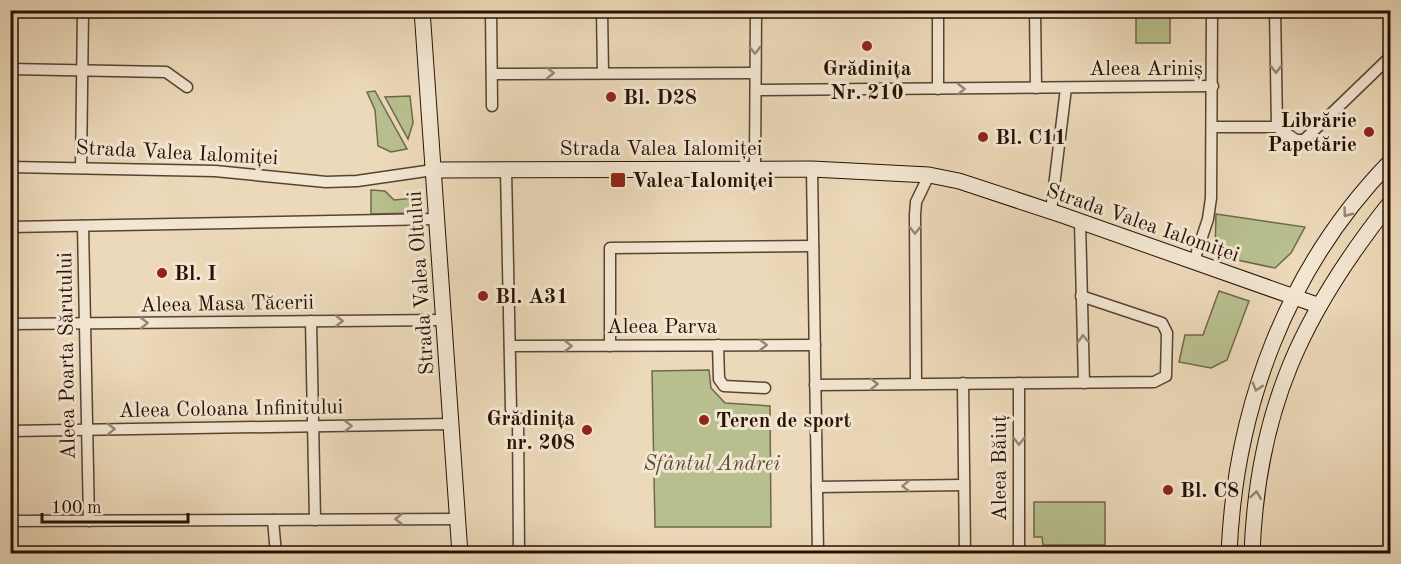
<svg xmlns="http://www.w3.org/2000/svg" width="1401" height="564" font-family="'Old Standard TT',serif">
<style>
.green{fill:#b8bf8f;stroke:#706849;stroke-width:1.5}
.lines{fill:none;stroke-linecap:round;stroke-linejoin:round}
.minor-casing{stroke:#584330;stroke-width:13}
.secondary-casing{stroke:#271103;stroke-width:17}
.minor{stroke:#f3e6d2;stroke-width:10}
.secondary{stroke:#f3e6d2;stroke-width:15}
.oneway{stroke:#978675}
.poi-dot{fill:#8f2418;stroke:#f3e6d2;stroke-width:2}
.labels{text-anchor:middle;stroke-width:6;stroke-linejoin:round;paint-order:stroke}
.poi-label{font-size:21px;font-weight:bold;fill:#271103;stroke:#f3e6d2;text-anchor:start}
.street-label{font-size:21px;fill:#271103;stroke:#f3e6d2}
.park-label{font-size:21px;font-style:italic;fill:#5a4e34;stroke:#f3e6d2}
</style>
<rect width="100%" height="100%" fill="#ecd9b9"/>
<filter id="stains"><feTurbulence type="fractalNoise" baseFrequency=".00333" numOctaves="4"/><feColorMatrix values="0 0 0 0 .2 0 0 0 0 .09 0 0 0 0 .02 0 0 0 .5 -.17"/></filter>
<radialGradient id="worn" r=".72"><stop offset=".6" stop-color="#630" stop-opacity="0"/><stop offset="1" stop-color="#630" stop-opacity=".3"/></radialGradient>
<g class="green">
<rect x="1136" y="11" width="34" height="32"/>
<polygon points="375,91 407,149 391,152 378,146 375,110 367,92"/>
<polygon points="410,96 413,123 408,139 385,97"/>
<polygon points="371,190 385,191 394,200 415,198 419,201 419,213 371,214"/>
<polygon points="1216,214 1305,227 1291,253 1275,268 1223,257 1215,250"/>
<polygon points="1219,291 1249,301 1227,360 1211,368 1179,362 1185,335 1203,335"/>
<polygon points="709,370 711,388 725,403 770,406 771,527 655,527 652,371"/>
<polygon points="1034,502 1105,502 1105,545 1043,545 1042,537 1034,537"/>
</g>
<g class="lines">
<defs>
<g id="minor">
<polyline points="491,10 492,106"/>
<polyline points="602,10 603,73"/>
<polyline points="938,10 938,89"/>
<polyline points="1035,10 1036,88"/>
<polyline points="1275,10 1277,127"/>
<polyline points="10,69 166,72 187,87"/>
<polyline points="492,74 755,73"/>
<polyline points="756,90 1213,86"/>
<polyline points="1212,127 1277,127 1296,140 1304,140 1390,57"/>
<polyline points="10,167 215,171 326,182 357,181 433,170"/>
<polyline points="81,168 83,10"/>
<polyline points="755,169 756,10"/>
<polyline points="812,169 818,554"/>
<polyline points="506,170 511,409 518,419 519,554"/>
<polyline points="1051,211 1066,88"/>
<polyline points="1080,222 1084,383"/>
<polyline points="83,226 89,521"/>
<polyline points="10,227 437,219"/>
<polyline points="1194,261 1208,219 1211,198 1212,10"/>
<polyline points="311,321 315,520"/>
<polyline points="10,324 444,320"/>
<polyline points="718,345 719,379 724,386 765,388"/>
<polyline points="510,346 815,345"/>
<polyline points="610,346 610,248 813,246"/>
<polyline points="916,383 915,215 916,202 929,175"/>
<polyline points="963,383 965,554"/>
<polyline points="815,385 1154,382 1166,376 1167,333 1162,323 1081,296"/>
<polyline points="10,431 451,424"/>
<polyline points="817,487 964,485"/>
<polyline points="273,520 276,554"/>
<polyline points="10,521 458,519"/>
<polyline points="1019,554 1019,383"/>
</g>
<g id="secondary">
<polyline points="422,10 460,554"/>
<polyline points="433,170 812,169 929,175 959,181 1062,215 1317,305"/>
<path d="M1229,554C1235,407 1287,268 1390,162"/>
<path d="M1252,554C1257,410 1302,314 1390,203"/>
</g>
</defs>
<use href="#minor" class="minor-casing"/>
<use href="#secondary" class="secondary-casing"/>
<use href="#minor" class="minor"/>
<use href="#secondary" class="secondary"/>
</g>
<defs><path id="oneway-chevron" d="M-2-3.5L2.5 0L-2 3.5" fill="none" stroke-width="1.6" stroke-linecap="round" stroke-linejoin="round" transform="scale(1.5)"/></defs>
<g class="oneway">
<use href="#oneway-chevron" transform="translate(755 50) rotate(90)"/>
<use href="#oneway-chevron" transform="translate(1276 69) rotate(89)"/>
<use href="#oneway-chevron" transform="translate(550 73)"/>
<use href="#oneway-chevron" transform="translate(961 89) rotate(-1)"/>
<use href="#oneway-chevron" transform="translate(1347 213) rotate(127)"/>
<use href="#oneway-chevron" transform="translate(915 230) rotate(90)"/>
<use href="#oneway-chevron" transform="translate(339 321)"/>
<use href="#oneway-chevron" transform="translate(144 323) rotate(-1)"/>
<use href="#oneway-chevron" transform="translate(1083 339) rotate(-92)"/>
<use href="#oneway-chevron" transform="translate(763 345)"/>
<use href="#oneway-chevron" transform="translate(568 346)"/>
<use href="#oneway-chevron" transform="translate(874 384)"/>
<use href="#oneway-chevron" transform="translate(1257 387) rotate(107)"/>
<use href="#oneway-chevron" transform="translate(348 426) rotate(-1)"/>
<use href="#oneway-chevron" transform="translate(111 429) rotate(-1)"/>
<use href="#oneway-chevron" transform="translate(1019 441) rotate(90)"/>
<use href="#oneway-chevron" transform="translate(906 486) rotate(179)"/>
<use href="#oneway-chevron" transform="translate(1256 495) rotate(-82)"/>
<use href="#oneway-chevron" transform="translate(399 519) rotate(180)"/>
</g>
<g class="poi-dot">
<circle cx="867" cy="46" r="6"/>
<circle cx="611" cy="97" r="6"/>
<circle cx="1369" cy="132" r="6"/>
<circle cx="983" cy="137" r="6"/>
<rect x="610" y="172" width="16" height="16" rx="3"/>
<circle cx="162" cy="273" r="6"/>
<circle cx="483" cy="296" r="6"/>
<circle cx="704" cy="420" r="6"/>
<circle cx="587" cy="430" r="6"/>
<circle cx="1168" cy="490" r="6"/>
</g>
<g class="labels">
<g class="poi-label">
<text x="867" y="75" text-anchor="middle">Grădinița<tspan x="867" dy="24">Nr. 210</tspan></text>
<text x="623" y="104">Bl. D28</text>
<text x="1357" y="127" text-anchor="end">Librărie<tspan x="1357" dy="24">Papetărie</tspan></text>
<text x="995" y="144">Bl. C11</text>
<text x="632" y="187">Valea Ialomiței</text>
<text x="174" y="280">Bl. I</text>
<text x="495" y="303">Bl. A31</text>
<text x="575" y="425" text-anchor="end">Grădinița<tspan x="575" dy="24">nr. 208</tspan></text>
<text x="716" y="427">Teren de sport</text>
<text x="1180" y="497">Bl. C8</text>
</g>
<g class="street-label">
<text x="1146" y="75">Aleea Ariniș</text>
<text x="661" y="155">Strada Valea Ialomiței</text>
<text transform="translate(177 152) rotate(3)" y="7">Strada Valea Ialomiței</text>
<text transform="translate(1143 222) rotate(19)" y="7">Strada Valea Ialomiței</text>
<text transform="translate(420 283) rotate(-94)" y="7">Strada Valea Oltului</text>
<text transform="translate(227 303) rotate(-1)" y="7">Aleea Masa Tăcerii</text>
<text x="662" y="333">Aleea Parva</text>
<text transform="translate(66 356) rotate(-91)" y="7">Aleea Poarta Sărutului</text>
<text transform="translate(231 408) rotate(-1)" y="7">Aleea Coloana Infinitului</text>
<text transform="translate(999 468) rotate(-90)" y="7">Aleea Băiuț</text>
</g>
<g class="park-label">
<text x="712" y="470">Sfântul Andrei</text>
</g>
</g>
<rect width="1401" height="564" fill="none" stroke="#ecd9b9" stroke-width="36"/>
<rect x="12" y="12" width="1377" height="540" fill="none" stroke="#271103" stroke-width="3"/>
<rect x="18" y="18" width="1365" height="528" fill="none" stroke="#271103" stroke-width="1.5"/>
<path d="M42 513v9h146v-9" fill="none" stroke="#271103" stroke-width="3"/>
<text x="51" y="513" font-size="18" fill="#271103" stroke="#f3e6d2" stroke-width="4.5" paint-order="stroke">100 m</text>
<rect width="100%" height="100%" filter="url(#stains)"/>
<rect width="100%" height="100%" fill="url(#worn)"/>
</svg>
